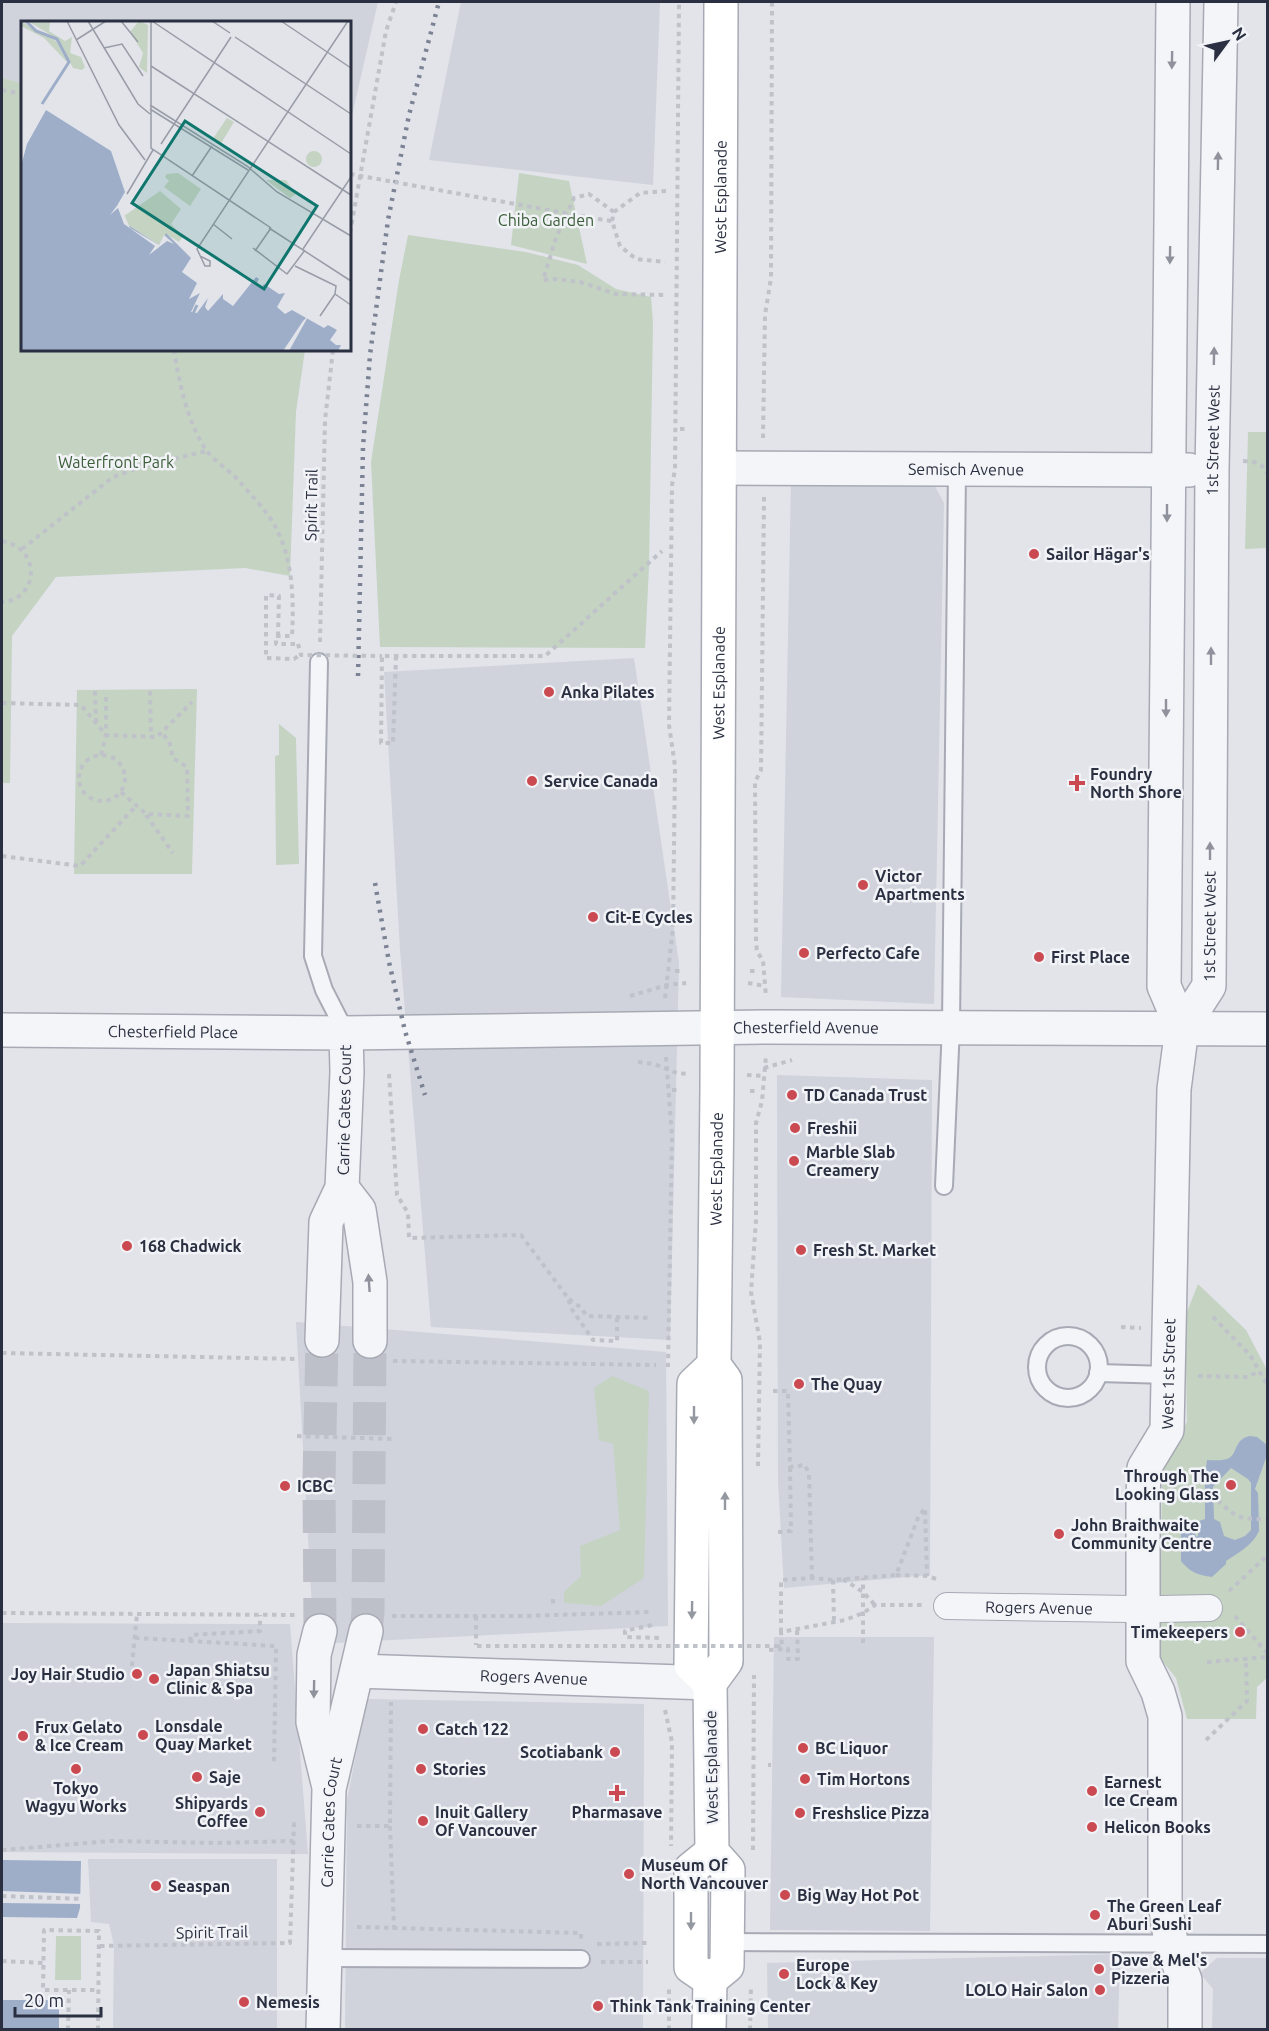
<svg xmlns="http://www.w3.org/2000/svg" width="1269" height="2031" font-family="Ubuntu,sans-serif">
<style>
.built{fill:#d0d3dc}
.green{fill:#c5d3c3}
.water{fill:#9eaec9;fill-rule:evenodd}
.pier{fill:#e2e4ea}
.lines{fill:none;stroke-linecap:round;stroke-linejoin:round}
.minor-tunnel{stroke:#bdc0c8;stroke-width:33;stroke-dasharray:33 16;stroke-linecap:butt}
.service-casing{stroke:#a7aab4;stroke-width:20}
.pedestrian-casing{stroke:#a7aab4;stroke-width:28}
.minor-casing{stroke:#a7aab4;stroke-width:36}
.tertiary-casing{stroke:#a7aab4;stroke-width:36}
.secondary-casing{stroke:#a7aab4;stroke-width:36}
.path{stroke:#bfc2c8;stroke-width:4;stroke-dasharray:4.5 4.5;stroke-linecap:butt}
.service{stroke:#f4f5f8;stroke-width:16}
.pedestrian{stroke:#f4f5f8;stroke-width:26}
.minor{stroke:#f4f5f8;stroke-width:33}
.tertiary{stroke:#f4f5f8;stroke-width:33}
.secondary{stroke:#fff;stroke-width:33}
.rail{stroke:#7b8293;stroke-width:4.5;stroke-dasharray:3 6;stroke-linecap:butt}
.path-bridge{stroke:#bfc2c8;stroke-width:4;stroke-dasharray:4.5 4.5;stroke-linecap:butt}
.oneway{fill:#8f929c}
.oneway2{fill:#9498a0}
.poi-dot{fill:#cb4a51;stroke:#f1f3f7;stroke-width:2}
.labels{text-anchor:middle;stroke-width:5;stroke-linejoin:round;paint-order:stroke}
.street-label{font-size:16px;fill:#2a3041;stroke:#f1f3f7}
.park-label{font-size:16px;fill:#3b5d38;stroke:#f1f3f7}
.poi-label{font-size:16px;font-weight:bold;fill:#2a3041;stroke:#f1f3f7;text-anchor:start}
.inset-river{fill:none;stroke:#9eaec9;stroke-width:3}
.inset-road{fill:none;stroke:#989ca6;stroke-width:1.5}
.view{fill:#0f766e;fill-opacity:0.15;stroke:#0f766e;stroke-width:3}
.inset-edge{fill:none;stroke:#2a3041;stroke-width:3}
</style>
<rect width="100%" height="100%" fill="#e2e4ea"/>
<g class="built">
<polygon points="2,2 378,2 350,124 350,22 22,22 22,83 2,78"/>
<polygon points="461,2 660,2 653,185 429,160"/>
<polygon points="791,480 932,481 944,503 934,1004 781,997"/>
<polygon points="634,658 679,963 670,1340 431,1327 400,950 384,672"/>
<polygon points="777,1075 932,1080 930,1575 784,1588 778,1481"/>
<polygon points="296,1322 666,1352 668,1626 314,1644"/>
<polygon points="2,1623 290,1624 308,1854 2,1852"/>
<polygon points="774,1637 934,1637 930,1931 770,1930"/>
<polygon points="367,1699 644,1704 643,2029 345,2030 347,1800"/>
<polygon points="88,1859 277,1859 277,2029 113,2029 114,1945 109,1924 91,1922"/>
<polygon points="1120,1954 1118,2029 768,2029 767,1963"/>
<polygon points="1217,1958 1267,1958 1267,2029 1212,2029 1213,1989 1200,1973"/>
</g>
<g class="green">
<polygon points="2,78 22,83 22,350 305,350 296,412 290,576 245,568 56,577 12,636 10,783 2,783"/>
<polygon points="519,173 569,181 587,264 511,245"/>
<polygon points="408,235 526,252 578,265 616,289 651,297 653,323 649,567 645,648 380,647 371,462 399,280"/>
<polygon points="1248,432 1267,432 1267,548 1245,549"/>
<polygon points="197,689 192,874 74,874 77,690"/>
<polygon points="279,724 296,738 299,864 276,865 275,756 279,755"/>
<polygon points="1198,1284 1246,1330 1267,1370 1268,1677 1257,1687 1256,1719 1187,1719 1176,1678 1160,1658 1162,1471 1187,1422 1185,1317"/>
<polygon points="612,1376 649,1391 644,1578 601,1606 564,1603 564,1592 581,1576 580,1546 620,1530 613,1444 599,1440 594,1388"/>
<polygon points="56,1936 81,1936 81,1980 55,1980"/>
</g>
<g class="water">
<path d="M1250,1436L1257,1437L1267,1445V1455L1255,1489L1258,1493L1259,1531C1253,1545 1238,1553 1226,1561V1564L1212,1577C1198,1575 1191,1573 1181,1561V1532H1186L1193,1524L1196,1537L1198,1536L1199,1521L1205,1519V1479L1203,1478V1468H1206L1207,1460C1213,1460 1221,1461 1227,1459C1238,1456 1233,1439 1250,1436ZM1231,1468L1248,1479L1251,1483V1530L1245,1536L1235,1540L1224,1536L1220,1522L1214,1519L1213,1487Z"/>
<polygon points="2,1860 81,1861 80,1908 77,1918 2,1917"/>
<rect x="2" y="2000" width="57" height="29"/>
</g>
<polygon class="pier" points="2,1891 83,1894 83,1904 2,1903"/>
<g class="lines">
<g class="minor-tunnel">
<polyline points="320,1631 319,1479 322,1340"/>
<polyline points="366,1631 368,1612 370,1341"/>
</g>
<defs>
<g id="service">
<polyline points="319,662 313,956 324,990 346,1033"/>
<polyline points="944,1186 951,1026 957,469"/>
<circle cx="1068" cy="1367" r="31"/>
<polyline points="1098,1373 1168,1375"/>
<polyline points="727,1942 1268,1944"/>
<polyline points="325,1958 581,1959"/>
</g>
<g id="pedestrian">
<path id="s1" d="M947,1606L1131,1609"/>
<polyline points="1161,1609 1209,1608"/>
</g>
<g id="minor">
<polyline points="1173,2 1164,986 1182,1028"/>
<path id="s2" d="M720,468L1189,470"/>
<path id="s3" d="M2,1030L346,1033L347,1072L342,1188L326,1222L322,1340"/>
<polyline points="342,1188 359,1210 370,1282 370,1341"/>
<polyline points="320,1631 314,1655 313,1722 328,1783"/>
<path id="s4" d="M357,1671L710,1683"/>
<path id="s5" d="M323,2030L329,1789L366,1631"/>
<path id="s6" d="M1185,2030V1980L1171,1943L1165,1904V1716L1158,1692L1143,1661V1501L1144,1468L1167,1430L1174,1089L1182,1028L1209,986L1212,470L1221,2"/>
</g>
<g id="tertiary">
<path id="s7" d="M346,1033L766,1027L1268,1029"/>
</g>
<g id="secondary">
<polyline points="710,1683 691,1665 694,1384 714,1365"/>
<path id="s8" d="M710,1980L727,1966L728,1870L712,1852L710,1683L726,1661L725,1380L714,1365L717,1090L721,2"/>
<polyline points="710,1980 691,1967 691,1869 712,1852"/>
<polyline points="709,2030 710,1980"/>
</g>
</defs>
<use href="#service" class="service-casing"/>
<use href="#pedestrian" class="pedestrian-casing"/>
<use href="#minor" class="minor-casing"/>
<use href="#tertiary" class="tertiary-casing"/>
<use href="#secondary" class="secondary-casing"/>
<g class="path">
<polyline points="2,90 22,94"/>
<polyline points="614,212 589,194 574,198 556,238 543,280 555,279 580,282 616,294 665,295"/>
<polyline points="598,219 612,221 620,246 636,259 665,262"/>
<polyline points="612,221 614,212 640,193 666,191"/>
<polyline points="350,233 386,31 396,2"/>
<path d="M174,350C179,382 187,421 206,450C214,461 229,470 239,481C252,496 267,511 276,528C293,560 294,601 292,636H276V644H298"/>
<polyline points="680,429 689,429"/>
<polyline points="763,438 765,315 771,278 772,2"/>
<path d="M1243,461C1256,462 1262,462 1268,475"/>
<polyline points="764,497 761,770 755,782 756,942 757,952 763,960 766,997"/>
<path d="M2,541C43,549 38,600 2,602"/>
<polyline points="22,549 113,477 143,466 207,451"/>
<polyline points="278,636 279,596 266,595 266,658 294,659 298,656"/>
<polyline points="320,642 325,420 333,350"/>
<polyline points="396,656 393,743 381,743 382,656 545,656 662,551"/>
<polyline points="95,691 96,722"/>
<polyline points="150,691 151,737"/>
<polyline points="2,703 81,705 106,735 157,737 192,702"/>
<circle cx="102" cy="778" r="23"/>
<polyline points="101,755 106,735 106,695"/>
<polyline points="121,792 146,814 188,816 187,767 173,758 169,741 161,732"/>
<polyline points="146,815 173,853"/>
<polyline points="2,856 80,866 136,806"/>
<polyline points="675,971 683,971"/>
<polyline points="750,971 758,971"/>
<polyline points="748,983 765,986"/>
<polyline points="630,996 667,985 686,983"/>
<polyline points="665,998 673,928 675,766 669,725 672,485 675,470 679,2"/>
<polyline points="666,1057 672,1136 668,1367"/>
<polyline points="638,1062 654,1064 677,1073 688,1074"/>
<polyline points="764,1068 792,1060"/>
<polyline points="389,1074 397,1195 408,1213 409,1238 521,1235 568,1298 571,1308 593,1340 617,1341 617,1317"/>
<polyline points="747,1075 763,1076"/>
<polyline points="672,1090 680,1090"/>
<polyline points="750,1091 759,1091"/>
<polyline points="569,1299 580,1307 587,1316 652,1318"/>
<polyline points="1213,1317 1250,1355 1268,1386"/>
<polyline points="1121,1327 1141,1328"/>
<polyline points="2,1353 298,1359"/>
<polyline points="393,1361 656,1365"/>
<polyline points="1198,1376 1248,1377 1259,1371"/>
<polyline points="773,1391 788,1391 790,1467 805,1465 809,1474 812,1578"/>
<polyline points="297,1436 393,1439"/>
<polyline points="758,1466 760,1342 751,1292 756,1220 756,1123 762,1101 766,1056"/>
<path d="M1173,1498L1216,1499C1238,1519 1239,1519 1268,1519"/>
<polyline points="778,1532 791,1531 790,1467"/>
<polyline points="896,1575 927,1576 940,1580"/>
<polyline points="843,1579 863,1592 875,1605"/>
<polyline points="833,1580 834,1622"/>
<polyline points="1229,1591 1268,1555"/>
<polyline points="553,1599 553,1606"/>
<polyline points="2,1613 295,1615"/>
<polyline points="392,1616 523,1616 652,1612"/>
<polyline points="476,1616 476,1645"/>
<polyline points="1235,1616 1268,1654"/>
<polyline points="652,1625 625,1631 625,1637 662,1638"/>
<polyline points="781,1632 781,1580 812,1578 833,1580 896,1575 918,1518 925,1508 927,1576"/>
<polyline points="135,1638 276,1646 274,1762"/>
<polyline points="190,1641 191,1635 260,1631 260,1615"/>
<polyline points="863,1643 863,1578"/>
<polyline points="776,1646 782,1647 781,1632 845,1620 863,1613 875,1605 923,1605"/>
<polyline points="769,1650 788,1649 788,1659 798,1659 797,1630"/>
<polyline points="1207,1662 1268,1657"/>
<polyline points="132,1666 137,1614"/>
<polyline points="665,1710 672,1742 671,1846"/>
<polyline points="1206,1740 1247,1701 1246,1658"/>
<polyline points="768,1765 771,1765"/>
<polyline points="357,1826 390,1826 391,1702"/>
<polyline points="390,1826 394,1929"/>
<polyline points="2,1850 110,1841 217,1843 293,1841"/>
<polyline points="753,1850 754,1675"/>
<polyline points="2,1896 83,1899"/>
<polyline points="357,1927 581,1933 581,1939"/>
<polyline points="597,1944 648,1943"/>
<polyline points="100,1946 290,1943 294,1824 298,1825"/>
<polyline points="2,1961 43,1963"/>
<polyline points="601,1962 648,1962"/>
<polyline points="68,2030 69,1990"/>
<polyline points="98,2030 99,1931 44,1930 43,1990 99,1990"/>
<polyline points="669,2030 669,1988"/>
<polyline points="750,2030 751,1987"/>
</g>
<use href="#service" class="service"/>
<use href="#pedestrian" class="pedestrian"/>
<use href="#minor" class="minor"/>
<use href="#tertiary" class="tertiary"/>
<use href="#secondary" class="secondary"/>
<g class="rail">
<polyline points="358,676 363,447 370,355 388,220 409,115 439,2"/>
<polyline points="375,883 389,962 405,1031 425,1095"/>
</g>
<g class="path-bridge">
<polyline points="350,174 598,219"/>
<polyline points="298,644 301,655 382,656"/>
<polyline points="477,1646 776,1646"/>
</g>
</g>
<defs><path id="oneway-solid" d="M-6-.8H1V-3.2L6.5 0L1 3.2V.8H-6Z" transform="scale(1.5)"/></defs>
<g class="oneway">
<use href="#oneway-solid" transform="translate(1172 60) rotate(91)"/>
<use href="#oneway-solid" transform="translate(1218 161) rotate(-89)"/>
<use href="#oneway-solid" transform="translate(1170 255) rotate(91)"/>
<use href="#oneway-solid" transform="translate(1214 356) rotate(-89)"/>
<use href="#oneway-solid" transform="translate(1167 513) rotate(90)"/>
<use href="#oneway-solid" transform="translate(1211 656) rotate(-90)"/>
<use href="#oneway-solid" transform="translate(1166 708) rotate(90)"/>
<use href="#oneway-solid" transform="translate(1210 851) rotate(-90)"/>
<use href="#oneway-solid" transform="translate(369 1283) rotate(-94)"/>
<use href="#oneway-solid" transform="translate(314 1689) rotate(91)"/>
</g>
<g class="oneway2">
<use href="#oneway-solid" transform="translate(694 1415) rotate(90)"/>
<use href="#oneway-solid" transform="translate(725 1501) rotate(-90)"/>
<use href="#oneway-solid" transform="translate(692 1610) rotate(91)"/>
<use href="#oneway-solid" transform="translate(691 1921) rotate(90)"/>
</g>
<g class="poi-dot">
<circle cx="1034" cy="554" r="6"/>
<circle cx="549" cy="692" r="6"/>
<circle cx="532" cy="781" r="6"/>
<path d="M1074 774h6v6h6v6h-6v6h-6v-6h-6v-6h6z"/>
<circle cx="863" cy="885" r="6"/>
<circle cx="593" cy="917" r="6"/>
<circle cx="804" cy="953" r="6"/>
<circle cx="1039" cy="957" r="6"/>
<circle cx="792" cy="1095" r="6"/>
<circle cx="795" cy="1128" r="6"/>
<circle cx="794" cy="1161" r="6"/>
<circle cx="127" cy="1246" r="6"/>
<circle cx="801" cy="1250" r="6"/>
<circle cx="799" cy="1384" r="6"/>
<circle cx="1231" cy="1485" r="6"/>
<circle cx="285" cy="1486" r="6"/>
<circle cx="1059" cy="1534" r="6"/>
<circle cx="1240" cy="1632" r="6"/>
<circle cx="137" cy="1674" r="6"/>
<circle cx="154" cy="1679" r="6"/>
<circle cx="423" cy="1729" r="6"/>
<circle cx="143" cy="1735" r="6"/>
<circle cx="23" cy="1736" r="6"/>
<circle cx="803" cy="1748" r="6"/>
<circle cx="615" cy="1752" r="6"/>
<circle cx="76" cy="1769" r="6"/>
<circle cx="421" cy="1769" r="6"/>
<circle cx="197" cy="1777" r="6"/>
<circle cx="805" cy="1779" r="6"/>
<circle cx="1092" cy="1791" r="6"/>
<path d="M614 1784h6v6h6v6h-6v6h-6v-6h-6v-6h6z"/>
<circle cx="260" cy="1812" r="6"/>
<circle cx="800" cy="1813" r="6"/>
<circle cx="423" cy="1821" r="6"/>
<circle cx="1092" cy="1827" r="6"/>
<circle cx="629" cy="1874" r="6"/>
<circle cx="156" cy="1886" r="6"/>
<circle cx="785" cy="1895" r="6"/>
<circle cx="1095" cy="1915" r="6"/>
<circle cx="1099" cy="1969" r="6"/>
<circle cx="784" cy="1974" r="6"/>
<circle cx="1100" cy="1990" r="6"/>
<circle cx="244" cy="2002" r="6"/>
<circle cx="598" cy="2006" r="6"/>
</g>
<g class="labels">
<g class="street-label">
<text dy="6" stroke="none"><textPath href="#s8" startOffset="1806">West Esplanade</textPath></text>
<text dy="6" stroke="none"><textPath href="#s6" startOffset="1612">1st Street West</textPath></text>
<text dy="6" stroke="none"><textPath href="#s2" startOffset="246">Semisch Avenue</textPath></text>
<text transform="translate(311 505) rotate(-89)" y="6">Spirit Trail</text>
<text dy="6" stroke="none"><textPath href="#s8" startOffset="1320">West Esplanade</textPath></text>
<text dy="6" stroke="none"><textPath href="#s6" startOffset="1126">1st Street West</textPath></text>
<text dy="6" stroke="none"><textPath href="#s7" startOffset="460">Chesterfield Avenue</textPath></text>
<text dy="6" stroke="none"><textPath href="#s3" startOffset="171">Chesterfield Place</textPath></text>
<text transform="translate(344 1110) rotate(-89)" y="6">Carrie Cates Court</text>
<text dy="6" stroke="none"><textPath href="#s8" startOffset="834">West Esplanade</textPath></text>
<text dy="6" stroke="none"><textPath href="#s6" startOffset="670">West 1st Street</textPath></text>
<text dy="6" stroke="none"><textPath href="#s1" startOffset="92">Rogers Avenue</textPath></text>
<text dy="6" stroke="none"><textPath href="#s4" startOffset="177">Rogers Avenue</textPath></text>
<text transform="translate(711 1767) rotate(-91)" y="6">West Esplanade</text>
<text dy="6" stroke="none"><textPath href="#s5" startOffset="208">Carrie Cates Court</textPath></text>
<text transform="translate(212 1932) rotate(-1)" y="6">Spirit Trail</text>
</g>
<g class="park-label">
<text x="546" y="226">Chiba Garden</text>
<text x="116" y="468">Waterfront Park</text>
</g>
<g class="poi-label">
<text x="1046" y="560">Sailor Hägar's</text>
<text x="561" y="698">Anka Pilates</text>
<text x="1090" y="780">Foundry<tspan x="1090" dy="18">North Shore</tspan></text>
<text x="544" y="787">Service Canada</text>
<text x="875" y="882">Victor<tspan x="875" dy="18">Apartments</tspan></text>
<text x="605" y="923">Cit-E Cycles</text>
<text x="816" y="959">Perfecto Cafe</text>
<text x="1051" y="963">First Place</text>
<text x="804" y="1101">TD Canada Trust</text>
<text x="807" y="1134">Freshii</text>
<text x="806" y="1158">Marble Slab<tspan x="806" dy="18">Creamery</tspan></text>
<text x="139" y="1252">168 Chadwick</text>
<text x="813" y="1256">Fresh St. Market</text>
<text x="811" y="1390">The Quay</text>
<text x="1219" y="1482" text-anchor="end">Through The<tspan x="1219" dy="18">Looking Glass</tspan></text>
<text x="297" y="1492">ICBC</text>
<text x="1071" y="1531">John Braithwaite<tspan x="1071" dy="18">Community Centre</tspan></text>
<text x="1228" y="1638" text-anchor="end">Timekeepers</text>
<text x="166" y="1676">Japan Shiatsu<tspan x="166" dy="18">Clinic &amp; Spa</tspan></text>
<text x="125" y="1680" text-anchor="end">Joy Hair Studio</text>
<text x="155" y="1732">Lonsdale<tspan x="155" dy="18">Quay Market</tspan></text>
<text x="35" y="1733">Frux Gelato<tspan x="35" dy="18">&amp; Ice Cream</tspan></text>
<text x="435" y="1735">Catch 122</text>
<text x="815" y="1754">BC Liquor</text>
<text x="603" y="1758" text-anchor="end">Scotiabank</text>
<text x="433" y="1775">Stories</text>
<text x="209" y="1783">Saje</text>
<text x="817" y="1785">Tim Hortons</text>
<text x="1104" y="1788">Earnest<tspan x="1104" dy="18">Ice Cream</tspan></text>
<text x="76" y="1794" text-anchor="middle">Tokyo<tspan x="76" dy="18">Wagyu Works</tspan></text>
<text x="248" y="1809" text-anchor="end">Shipyards<tspan x="248" dy="18">Coffee</tspan></text>
<text x="435" y="1818">Inuit Gallery<tspan x="435" dy="18">Of Vancouver</tspan></text>
<text x="617" y="1818" text-anchor="middle">Pharmasave</text>
<text x="812" y="1819">Freshslice Pizza</text>
<text x="1104" y="1833">Helicon Books</text>
<text x="641" y="1871">Museum Of<tspan x="641" dy="18">North Vancouver</tspan></text>
<text x="168" y="1892">Seaspan</text>
<text x="797" y="1901">Big Way Hot Pot</text>
<text x="1107" y="1912">The Green Leaf<tspan x="1107" dy="18">Aburi Sushi</tspan></text>
<text x="1111" y="1966">Dave &amp; Mel's<tspan x="1111" dy="18">Pizzeria</tspan></text>
<text x="796" y="1971">Europe<tspan x="796" dy="18">Lock &amp; Key</tspan></text>
<text x="1088" y="1996" text-anchor="end">LOLO Hair Salon</text>
<text x="256" y="2008">Nemesis</text>
<text x="610" y="2012">Think Tank Training Center</text>
</g>
</g>
<g transform="translate(21 21)">
<rect width="330" height="330" fill="#e2e4ea"/>
<path d="M0,0L35,20L47,42L23,17L0,5ZM7,0H29L28,10L44,20L51,16L49,32L60,36L64,46L61,49L52,47L38,19ZM118,0L127,4L126,52L118,46L122,32L109,11ZM206,97L213,101L199,124L191,119ZM285 138a8 8 0 1 1 16 0a8 8 0 1 1-16 0ZM157,152L180,168L169,185L143,166L148,160L144,156L146,153ZM245,159H265L275,173L269,177ZM139,170L160,188L150,203L162,215L158,221L145,213L138,224L104,202L103,195Z" fill="#c5d3c3"/>
<path d="M25,89L90,130L104,171L97,183L104,202L138,224L145,212L170,237L161,251L176,262L168,278L179,272L170,291L176,292L187,277L184,286L187,290L202,273V278L212,285L235,256L238,258L235,264L240,267L243,263L258,273L264,272L256,286L264,293L271,289L303,307L307,304L316,309L309,319L315,324H320L317,330H0V145L6,123Z" fill="#9eaec9"/>
<path d="M98,182L109,207L138,224L143,214L153,223L146,220L128,234L134,225L103,203L97,187L89,194ZM288,294L268,330H262L282,300Z" fill="#e2e4ea"/>
<path class="inset-river" d="M5,0L15,10L36,18L48,41L21,83M155,330L176,284"/>
<path class="inset-road" d="M46,0L98,104L124,139M67,0L117,83L129,93M100,0L117,21M130,0V127L250,207M131,0L330,133M191,0L209,12M260,0L330,47M214,16L330,93M55,19L85,0M83,27L101,23L122,55M130,45L330,174M129,84L226,145L256,171L330,215M129,88L227,149M140,123L210,16M171,155L191,125M106,173L132,129M192,203L211,218M248,207L330,260M232,227L266,253M282,228L330,156M234,230L250,207M179,235L189,240V245H184L176,228L327,0M274,245L315,265L314,273M266,253L284,229M314,273L330,284M299,295L314,273"/>
<path class="view" d="M164,100L296,185L243,268L111,182Z"/>
<rect width="330" height="330" class="inset-edge"/>
</g>
<rect width="1269" height="2031" fill="none" stroke="#2a3041" stroke-width="6"/>
<g transform="translate(1227 42) rotate(57)" stroke="#f1f3f7" stroke-width="4.5" paint-order="stroke">
<path d="M0-4.5L10 22L0 15L-10 22Z" fill="#2a3041"/>
<text y="-9" font-size="16" font-weight="bold" text-anchor="middle" fill="#2a3041">N</text>
</g>
<path d="M15 2007v9h86v-9" fill="none" stroke="#2a3041" stroke-width="3"/>
<text x="24" y="2007" font-size="18" fill="#2a3041" stroke="#f1f3f7" stroke-width="4.5" paint-order="stroke">20 m</text>
</svg>
